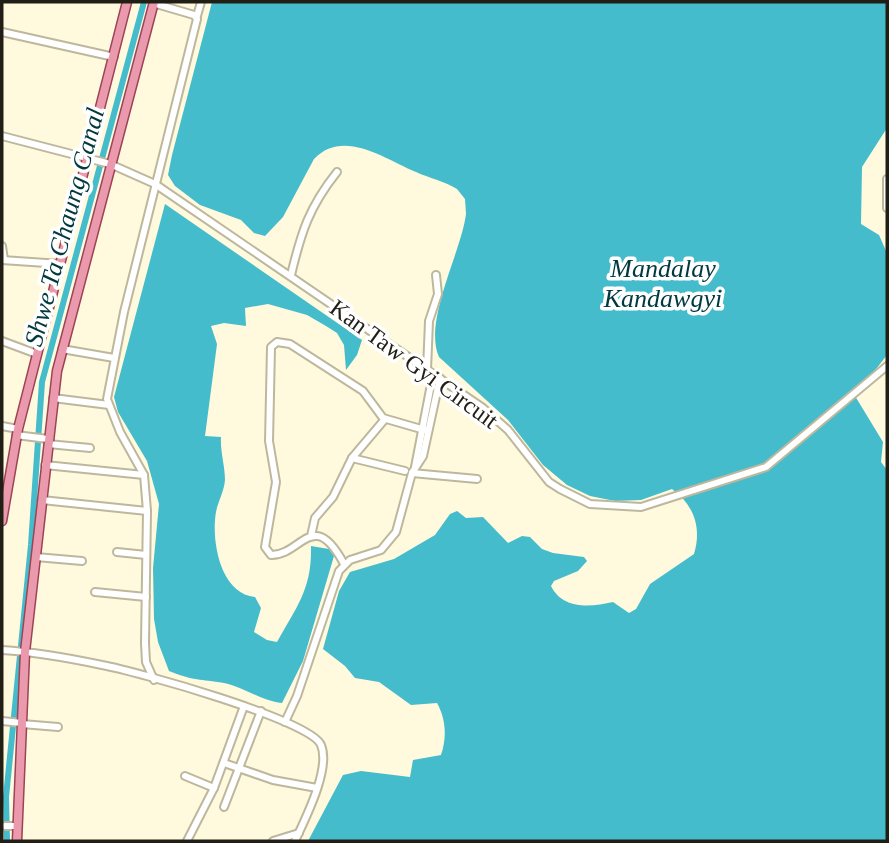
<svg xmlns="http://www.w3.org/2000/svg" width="889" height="843" font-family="Georgia,serif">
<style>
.water{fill:#45bccc}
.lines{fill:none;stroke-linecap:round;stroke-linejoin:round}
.canal{stroke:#45bccc;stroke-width:6}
.minor-casing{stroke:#bdb89d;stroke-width:10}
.major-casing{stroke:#9c4355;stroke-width:11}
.minor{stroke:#fff;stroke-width:6}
.major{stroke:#eb9aad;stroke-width:8}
.labels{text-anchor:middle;stroke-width:7;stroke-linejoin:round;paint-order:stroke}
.street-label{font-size:24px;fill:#211f15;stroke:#fff}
.water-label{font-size:26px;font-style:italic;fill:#00393f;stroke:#fff}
</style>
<rect width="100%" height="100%" fill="#fffadd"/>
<g class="water">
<path d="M212,2H887V128L862,167L861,224L879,235L887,253V355L855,396L883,442L881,462L887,470V841H308L343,775L361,771L410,777L413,760L441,755C447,737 446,719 437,703L411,705L379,682L355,678L345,666L323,649L339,591L350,572L394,559L435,535L450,514L457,511L466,518L483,517L508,543L522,536L530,537L542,549L553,553L584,557L587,561L578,571L554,581L551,586C563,610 591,607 613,602L629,613L636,609L650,584L694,554C702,528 694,505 672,489L641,500L615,501L590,496L567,485L543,465L508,420L439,357C423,321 461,253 466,214L465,199L457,189C444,181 429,178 416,172C385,159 343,128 314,159L283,217L265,236L254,233L241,220L200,205L175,186L168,175L172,155Z"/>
<path d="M165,204L362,340L357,355L346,370L344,345L337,333L326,326L307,315L268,304L245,308L246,326L224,323L211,326L217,344L205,436L221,437C220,451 225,466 225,480C224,492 218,501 216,512C211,540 220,594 255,597L261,608L254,632L267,640L277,642C297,606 312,589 311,546L329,549L334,556L303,661L282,703C261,701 244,687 224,683C200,679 194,681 169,671L158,642L154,619L153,568L159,504L147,461L118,412L114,397Z"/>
</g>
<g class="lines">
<polyline class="canal" points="7,841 6,797 31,545 42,382 144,2"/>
<defs>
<g id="minor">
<polyline points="153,3 194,15 197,19 124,312 107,399 120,432 144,475 147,511 145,643 146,662 154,680"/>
<polyline points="197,16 201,2"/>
<polyline points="2,32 114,57"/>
<polyline points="2,136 110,164 155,184 483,408 508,430 549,482 560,489 590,504 641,507 766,467 887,366"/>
<polyline points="887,179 887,208"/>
<polyline points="2,246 4,260"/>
<polyline points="2,260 61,264"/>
<path d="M291,275C301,233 309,207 337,172"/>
<polyline points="2,341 37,354"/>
<polyline points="62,349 114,358"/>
<polyline points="427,370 429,321 438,294 436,275"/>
<polyline points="53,398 109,405"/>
<polyline points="2,426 18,429"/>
<polyline points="16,435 48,439"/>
<polyline points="48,444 90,448"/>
<polyline points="352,458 405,471"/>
<polyline points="45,465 144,475"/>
<polyline points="415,467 433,374"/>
<polyline points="412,473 477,479"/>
<polyline points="42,500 147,511"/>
<polyline points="311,536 315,518 333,497 352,458 385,419"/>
<polyline points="117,552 146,555"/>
<polyline points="36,557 82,561"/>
<path d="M344,564C313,506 301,556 271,555L265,547L276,482L269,441L271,347L277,342L290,344L363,391L383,418L428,431"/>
<polyline points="95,592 146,597"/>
<path d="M2,650C35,652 69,658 102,665C135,671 311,720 321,745C331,769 305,819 295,841"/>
<polyline points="2,721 22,723"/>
<polyline points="285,722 297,696 339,571 350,560 381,550 396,532 412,473 423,456 440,378"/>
<polyline points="22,724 58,727"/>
<polyline points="224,763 273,780 317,788"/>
<polyline points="185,776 214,788"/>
<polyline points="224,807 261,711"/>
<polyline points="5,826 18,826"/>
<polyline points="187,841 214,788 244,706"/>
<polyline points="273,841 299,833"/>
</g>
<g id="major">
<polyline points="2,521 18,429 127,2"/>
<polyline points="17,841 25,652 57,371 154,2"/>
</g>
</defs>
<use href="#minor" class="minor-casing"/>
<use href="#major" class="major-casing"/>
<use href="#minor" class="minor"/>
<use href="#major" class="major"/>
</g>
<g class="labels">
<g class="street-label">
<text transform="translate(414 364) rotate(36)" y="8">Kan Taw Gyi Circuit</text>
</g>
<g class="water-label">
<text transform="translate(64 227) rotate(-75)" y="9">Shwe Ta Chaung Canal</text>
<text x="663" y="277">Mandalay<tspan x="663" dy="30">Kandawgyi</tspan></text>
</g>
</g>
<rect width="889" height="843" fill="none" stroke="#211f15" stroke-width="7"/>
</svg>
